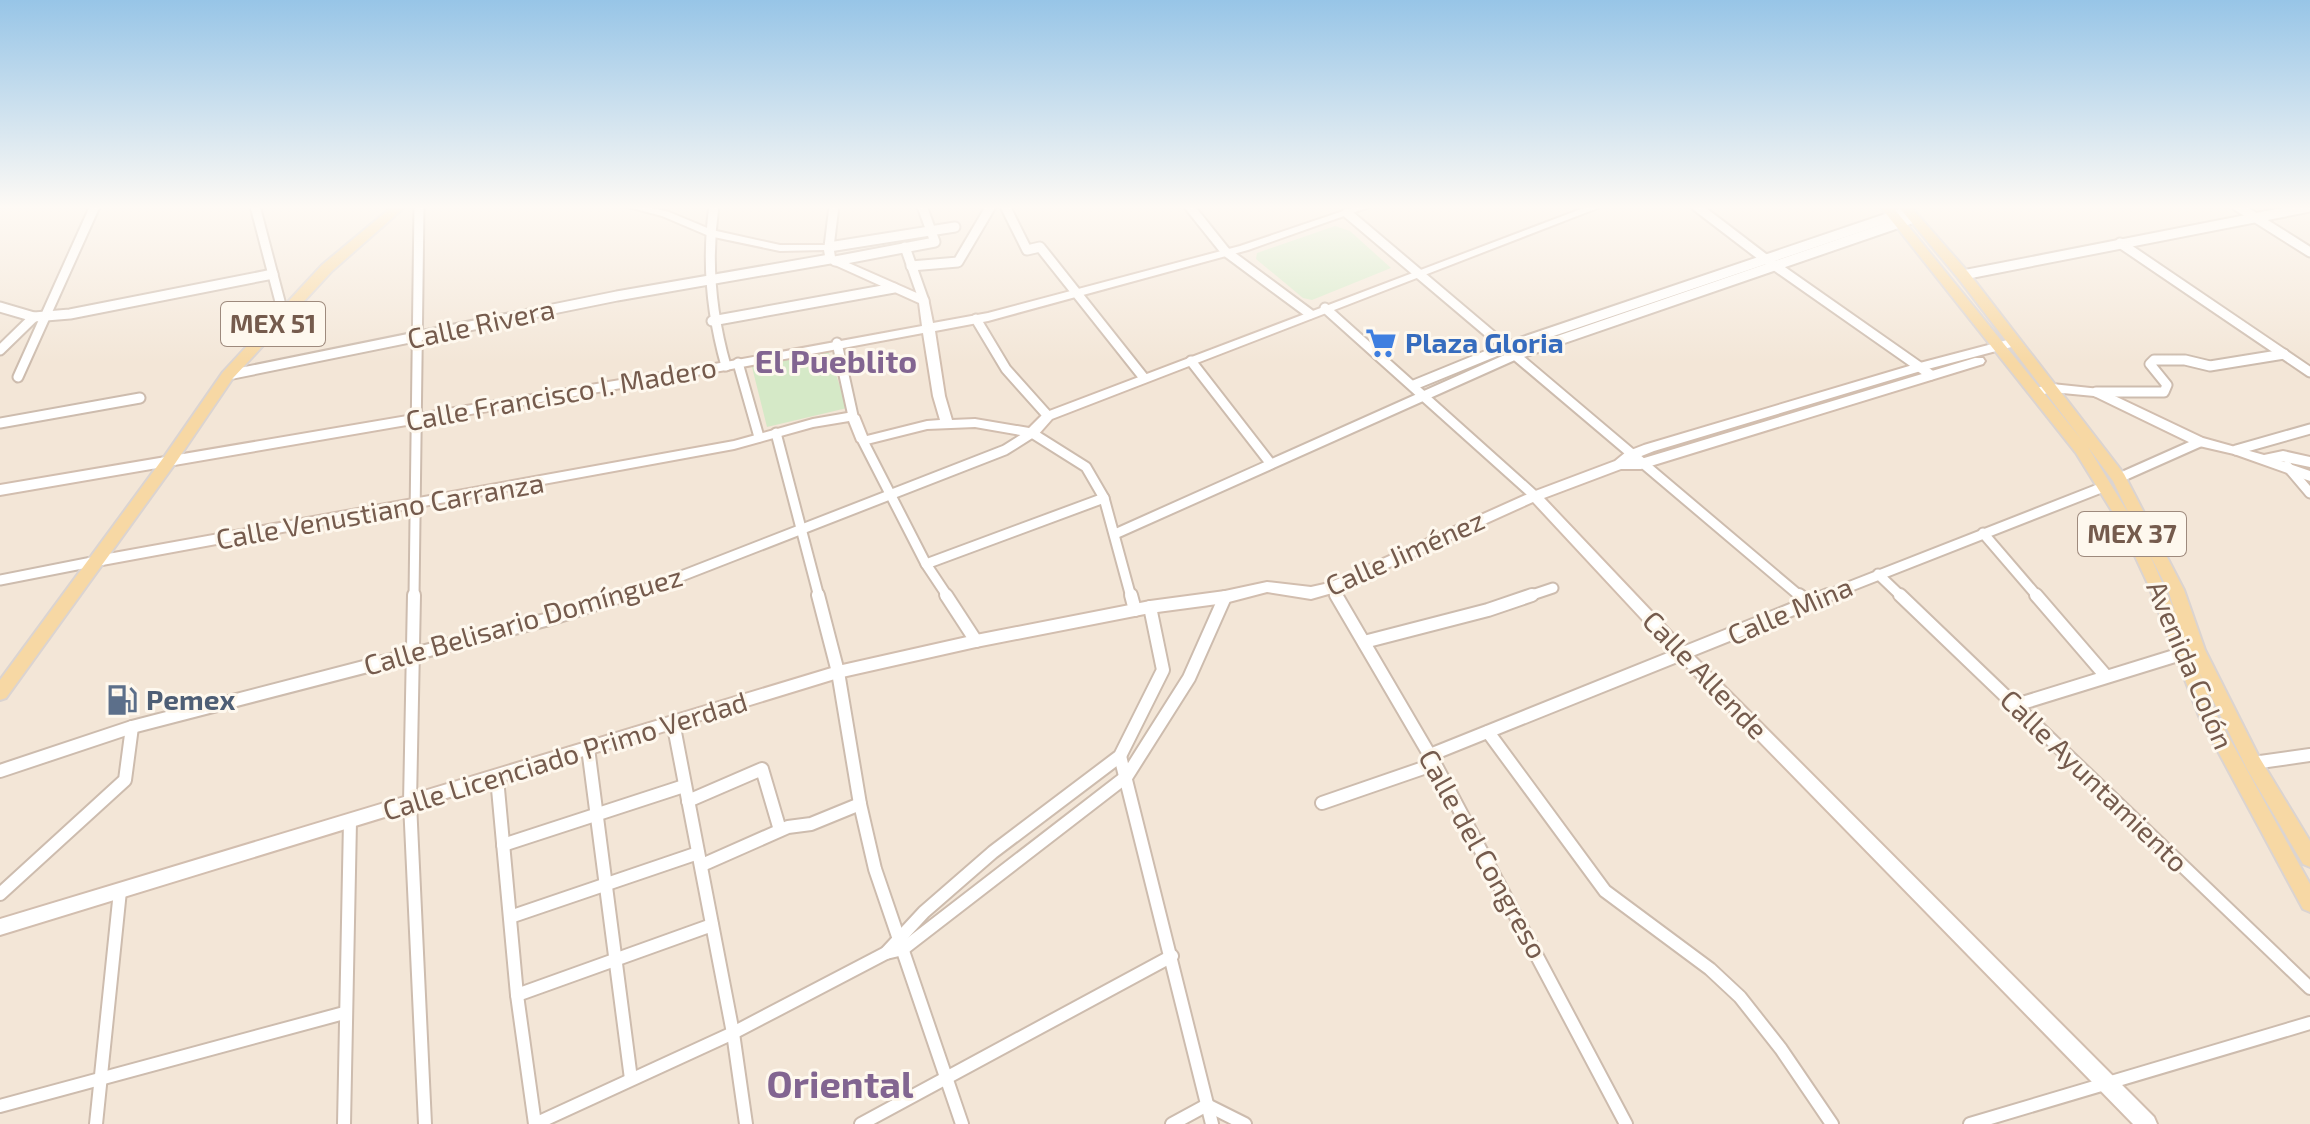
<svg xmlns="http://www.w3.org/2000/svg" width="2310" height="1124" font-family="'Exo 2',sans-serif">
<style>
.residential{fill:#f3e6d7}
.green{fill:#d5e9c7}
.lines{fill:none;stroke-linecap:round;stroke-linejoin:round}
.street-far1-casing{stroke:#cdbcae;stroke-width:13}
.street-casing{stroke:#cdbcae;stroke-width:16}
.secondary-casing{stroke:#d2beaf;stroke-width:4}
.primary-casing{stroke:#dbd4d1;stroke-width:4}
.street-far1{stroke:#fff;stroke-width:9}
.street{stroke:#fff;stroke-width:12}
.secondary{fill:#fff;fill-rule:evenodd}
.primary{fill:#f7d8a4;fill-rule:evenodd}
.labels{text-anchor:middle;stroke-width:6;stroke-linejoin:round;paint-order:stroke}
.shield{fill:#fef8ee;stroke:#9e8a7d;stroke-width:2}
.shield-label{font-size:26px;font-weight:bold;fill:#755b4d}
.street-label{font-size:28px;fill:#755b4d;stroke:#fef8ee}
.shop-label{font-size:28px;font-weight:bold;fill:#366cbe;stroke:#fef8ee;text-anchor:start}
.service-label{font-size:28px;font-weight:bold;fill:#4e5e75;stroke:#fef8ee;text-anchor:start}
.quarter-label{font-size:32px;font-weight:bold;fill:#826591;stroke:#fef8ee}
.near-quarter-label{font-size:38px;font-weight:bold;fill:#826591;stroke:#fef8ee}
</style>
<rect width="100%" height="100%" fill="#fcf4e8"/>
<rect class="residential" x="0" y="206" width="2310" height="918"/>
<g class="green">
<polygon points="1335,226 1350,231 1391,268 1312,300 1303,298 1256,259 1257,253"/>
<polygon points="828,350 847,408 767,427 752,367"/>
</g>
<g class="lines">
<defs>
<g id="street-far1">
<polyline points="255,206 283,313"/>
<path d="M714,206C706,261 711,313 726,366"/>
<polyline points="834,206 829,247 955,227"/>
<polyline points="1005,206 1027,250 1040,247 1144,378"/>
<polyline points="1189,206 1225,251 1310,314"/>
<polyline points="1696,206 1764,258 1931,375"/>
<polyline points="2237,206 2310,252"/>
<polyline points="1347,213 1801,597"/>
<polyline points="2120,243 2310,372"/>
<polyline points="905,247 924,301"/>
<polyline points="835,261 935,242 922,206"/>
<polyline points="911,266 958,262 991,206"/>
<polyline points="1963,275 2310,207"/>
<polyline points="0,307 34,317 70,314 273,274"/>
<polyline points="1325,308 1535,496"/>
<polyline points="976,319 1006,369 1048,416"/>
<polyline points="712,321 894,288"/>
<polyline points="837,343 853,416"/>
<polyline points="0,350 34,317"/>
<polyline points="1191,361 1271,464"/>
<polyline points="738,363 759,437"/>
<polyline points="228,375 617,296 830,259"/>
<polyline points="18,377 95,206"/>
<polyline points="1414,385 1507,347 1908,211"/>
<polyline points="2096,392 2164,392 2167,385 2150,364 2154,360 2185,360 2210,366 2284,354"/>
<polyline points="0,423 140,398"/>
<polyline points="776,433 819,597"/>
<polyline points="863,441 926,564 948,597"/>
<polyline points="2236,450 2310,429"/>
<polyline points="2287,466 2310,493"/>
<polyline points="2119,478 2200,442"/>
<polyline points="1983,533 2038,597"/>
<polyline points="1115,534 1513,356 1914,218"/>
<polyline points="926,564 1104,498"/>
<polyline points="1878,574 1902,597"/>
<polyline points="0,580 97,561"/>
<polyline points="1332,588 1337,597"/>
<polyline points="414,597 419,206"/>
<polyline points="619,597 661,584 1005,450 1032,433 1086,467 1104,498 1131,597"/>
<polyline points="1526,597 1553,588"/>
<polyline points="1823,597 2106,486"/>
</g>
<g id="street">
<polyline points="414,595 410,803 425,1124"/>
<polyline points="818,595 838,672 860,804 875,869 962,1124"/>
<polyline points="946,595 976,641"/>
<polyline points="1131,595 1135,610"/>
<polyline points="1336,595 1435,764 1626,1124"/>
<polyline points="1799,595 1808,603"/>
<polyline points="1900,595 2310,988"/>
<polyline points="2036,595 2105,675"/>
<polyline points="1364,642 1488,610 1532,595"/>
<polyline points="2016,705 2181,654"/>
<polyline points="673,722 733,1033 746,1124"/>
<polyline points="1488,732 1605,891 1710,969 1740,997 1781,1049 1832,1124"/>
<polyline points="588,748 631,1079"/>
<polyline points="1430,755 1828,595"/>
<polyline points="1120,756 1212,1124"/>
<polyline points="2253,763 2310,755"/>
<polyline points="0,771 132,727 553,618 625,595"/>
<polyline points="497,778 517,995 535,1124"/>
<polyline points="688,801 762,769 780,830"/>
<polyline points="1322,803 1435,764"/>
<polyline points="503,845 684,786"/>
<polyline points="702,865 788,827 811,824 860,804"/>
<polyline points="0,894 125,780 132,727"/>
<polyline points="510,917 698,853"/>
<polyline points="886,953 924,912 993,852 1120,756 1163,670 1150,607"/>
<polyline points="517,995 712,925"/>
<polyline points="0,1106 344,1013"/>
<polyline points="96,1124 120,891"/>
<polyline points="344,1124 350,821"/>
<polyline points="535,1124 733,1033 886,953 903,949 1127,776 1189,678 1225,597"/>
<polyline points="861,1124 1172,956"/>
<polyline points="1172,1124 1207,1105 1245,1124"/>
<polyline points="1970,1124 2310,1023"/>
</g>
<g id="secondary">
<polygon points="625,206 643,206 669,212 712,230 780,245 833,245 835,257 928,298 933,323 988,313 1240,246 1358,206 1372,206 1248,250 988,321 935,331 945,396 952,420 975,419 1029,428 1044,413 1589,206 1603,206 1052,419 1037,436 1032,437 975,427 927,429 863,445 857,441 849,421 813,427 734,449 97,566 90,561 97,556 734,441 813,419 853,412 859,416 867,436 927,421 940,420 933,396 923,333 726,370 0,495 0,485 726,362 922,326 919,303 826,261 824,250 780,251 709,236 662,216"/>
<polygon points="2015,338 2019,339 2019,345 1924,370 1654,451 1634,459 1641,459 1975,358 1983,358 1985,361 1983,364 1641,469 1621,469 1544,498 1689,651 2154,1117 2157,1124 2133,1124 1679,659 1533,502 1332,593 1311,599 1267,592 1225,603 1150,613 976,647 838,678 0,935 0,919 838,666 976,635 1150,601 1225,591 1267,582 1311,587 1329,583 1530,493 1615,461 1626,452 1644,445 1916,364"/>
<polygon points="2052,384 2100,389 2203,438 2264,455 2283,451 2310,457 2310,467 2281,461 2310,471 2310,481 2234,454 2195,445 2094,396 2052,392 2036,396 2030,392 2032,389"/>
</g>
<g id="primary">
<polygon points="393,206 406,206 332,271 233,378 174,465 6,698 0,700 0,680 164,457 223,372 322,265"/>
<path d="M1880,206H1892L2082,440L1958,278L1898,206H1910L1968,272L2124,474L2184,590L2205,650L2259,757L2310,841V867L2303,864L2247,769L2199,672L2216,714L2310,884V912L2303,909L2199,716L2148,584L2120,524L2076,453ZM2088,447L2113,481L2130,516ZM2149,553L2168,590L2176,614Z"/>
</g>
</defs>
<use href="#street-far1" class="street-far1-casing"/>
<use href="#street" class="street-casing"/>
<use href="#secondary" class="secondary-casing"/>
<use href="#primary" class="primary-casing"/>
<use href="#street-far1" class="street-far1"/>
<use href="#street" class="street"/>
<use href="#secondary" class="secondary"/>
<use href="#primary" class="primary"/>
</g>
<linearGradient id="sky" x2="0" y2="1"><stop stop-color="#97c5e7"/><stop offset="0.57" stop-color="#fefaf5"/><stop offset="1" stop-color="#fefaf5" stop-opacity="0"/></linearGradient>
<rect width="2310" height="363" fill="url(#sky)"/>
<defs>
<symbol id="supermarket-bare" viewBox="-9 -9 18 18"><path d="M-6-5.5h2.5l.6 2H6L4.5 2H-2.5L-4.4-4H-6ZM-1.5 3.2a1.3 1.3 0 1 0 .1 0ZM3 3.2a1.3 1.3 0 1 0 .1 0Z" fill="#3f7fe0" stroke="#fef8ee" stroke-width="2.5" paint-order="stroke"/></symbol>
<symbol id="fuel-bare" viewBox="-9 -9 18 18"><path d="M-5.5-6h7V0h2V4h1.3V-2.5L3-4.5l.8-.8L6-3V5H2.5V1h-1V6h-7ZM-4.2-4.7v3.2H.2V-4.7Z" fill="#5c6f8a" stroke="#fef8ee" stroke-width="2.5" paint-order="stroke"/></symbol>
</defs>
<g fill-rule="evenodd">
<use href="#supermarket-bare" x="1359" y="321" width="44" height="44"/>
<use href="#fuel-bare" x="100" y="678" width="44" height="44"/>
</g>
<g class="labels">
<g class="shield">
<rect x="221" y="302" width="104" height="44" rx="6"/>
<rect x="2078" y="512" width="108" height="44" rx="6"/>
</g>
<g class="shield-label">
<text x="273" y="333">MEX 51</text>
<text x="2132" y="543">MEX 37</text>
</g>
<g class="street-label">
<text transform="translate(481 324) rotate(-12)" y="10">Calle Rivera</text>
<text transform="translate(561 394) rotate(-10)" y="10">Calle Francisco I. Madero</text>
<text transform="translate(380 511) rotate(-10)" y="10">Calle Venustiano Carranza</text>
<text transform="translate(1405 553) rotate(-24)" y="10">Calle Jiménez</text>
<text transform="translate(1790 611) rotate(-23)" y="10">Calle Mina</text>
<text transform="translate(523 621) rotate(-16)" y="10">Calle Belisario Domínguez</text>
<text transform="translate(2190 665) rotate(67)" y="10">Avenida Colón</text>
<text transform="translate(1705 675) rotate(46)" y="10">Calle Allende</text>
<text transform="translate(565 756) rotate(-17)" y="10">Calle Licenciado Primo Verdad</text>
<text transform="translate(2094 781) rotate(44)" y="10">Calle Ayuntamiento</text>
<text transform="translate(1483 854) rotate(61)" y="10">Calle del Congreso</text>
</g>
<g class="shop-label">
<text x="1405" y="353">Plaza Gloria</text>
</g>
<g class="service-label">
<text x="146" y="710">Pemex</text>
</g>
<g class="quarter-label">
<text x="836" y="373">El Pueblito</text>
</g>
<g class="near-quarter-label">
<text x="840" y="1098">Oriental</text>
</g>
</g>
</svg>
